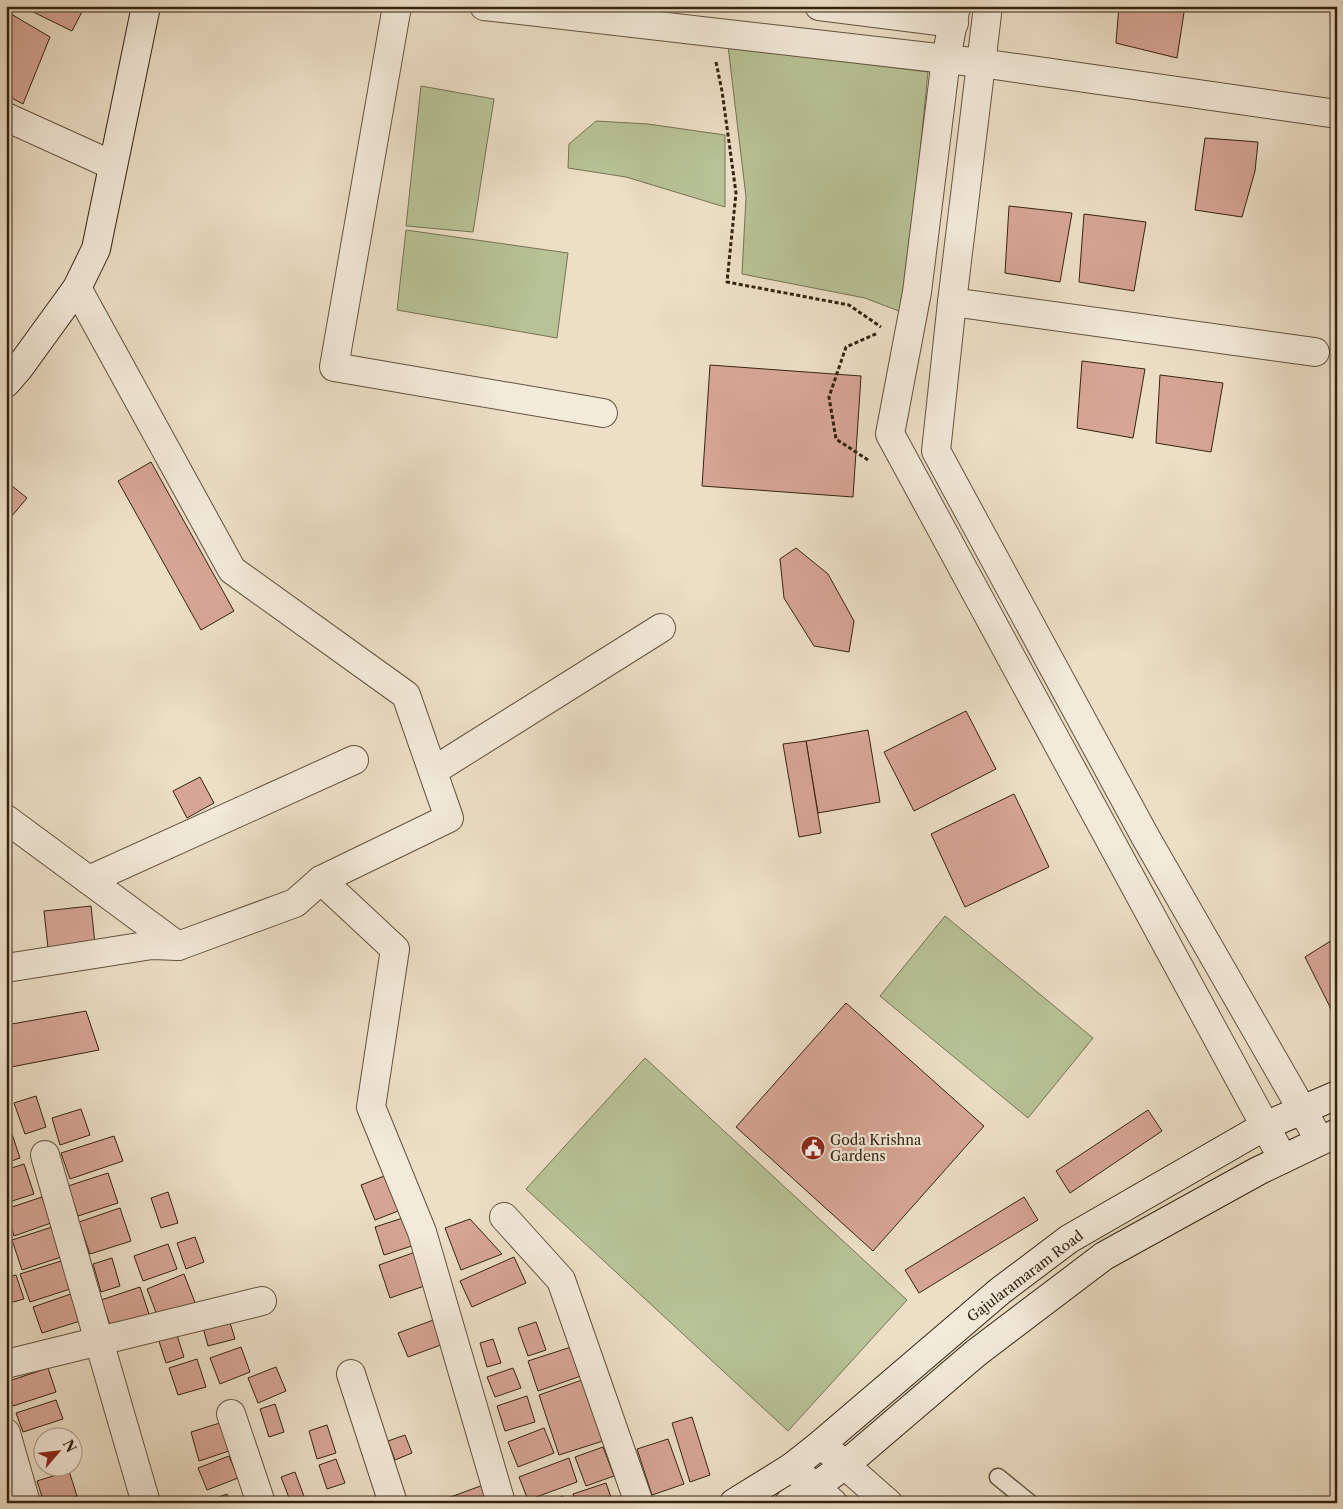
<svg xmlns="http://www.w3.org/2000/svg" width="1343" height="1509" font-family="'Libre Caslon Text',serif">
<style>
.green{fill:#b7c296;stroke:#767254}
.building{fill:#d7a595;stroke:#342311}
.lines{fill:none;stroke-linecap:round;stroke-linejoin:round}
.lane-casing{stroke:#62523e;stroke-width:19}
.street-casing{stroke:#62523e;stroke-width:30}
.secondary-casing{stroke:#342311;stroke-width:30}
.path{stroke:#342311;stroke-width:3;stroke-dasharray:4 2.5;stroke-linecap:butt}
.lane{stroke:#f3eada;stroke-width:16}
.street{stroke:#f3eada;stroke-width:28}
.secondary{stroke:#f3eada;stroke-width:28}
.labels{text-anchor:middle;stroke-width:4.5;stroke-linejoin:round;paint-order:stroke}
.poi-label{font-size:14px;fill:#342311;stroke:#f3eada;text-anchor:start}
.street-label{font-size:14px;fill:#342311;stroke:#f3eada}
</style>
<rect width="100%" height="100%" fill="#ecdfc6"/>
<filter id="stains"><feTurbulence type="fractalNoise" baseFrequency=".004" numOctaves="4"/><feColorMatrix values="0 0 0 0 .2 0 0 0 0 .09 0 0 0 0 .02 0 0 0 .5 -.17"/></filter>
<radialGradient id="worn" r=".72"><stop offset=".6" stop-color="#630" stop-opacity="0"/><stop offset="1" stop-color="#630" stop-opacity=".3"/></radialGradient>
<g class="green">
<polygon points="728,46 928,72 904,313 865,298 742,274 746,197"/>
<polygon points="421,86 494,99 473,232 406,226"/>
<polygon points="596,121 648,124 725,135 725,207 626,177 568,168 569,144"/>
<polygon points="406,230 568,253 557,338 397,310"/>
<polygon points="945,916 1093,1038 1028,1118 880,996"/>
<polygon points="645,1058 907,1300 788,1431 526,1189"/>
</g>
<g class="building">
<polygon points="21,6 85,6 72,31"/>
<polygon points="1119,6 1185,6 1177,58 1116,43"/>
<polygon points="6,11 50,37 23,104 6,95"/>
<polygon points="1205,138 1258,142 1255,171 1242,217 1195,210"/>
<polygon points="1009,206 1072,213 1060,282 1005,273"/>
<polygon points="1084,214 1146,222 1134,291 1079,282"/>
<polygon points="1082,361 1145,369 1133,438 1077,428"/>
<polygon points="710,365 861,376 853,497 702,486"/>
<polygon points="1160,375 1223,383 1211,452 1156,443"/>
<polygon points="151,462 234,611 201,630 118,481"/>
<polygon points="6,481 27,498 6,523"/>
<polygon points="796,548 828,574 854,621 849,652 814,646 784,598 780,559"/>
<polygon points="966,711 996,769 914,811 884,752"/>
<polygon points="868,730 880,802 818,813 806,741"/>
<polygon points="806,741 821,833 799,837 783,744"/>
<polygon points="200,777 214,803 187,818 173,791"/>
<polygon points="1014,794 1049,867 965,907 931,834"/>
<polygon points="91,906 95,944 48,948 44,911"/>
<polygon points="1337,937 1337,1021 1305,957"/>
<polygon points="846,1003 984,1126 873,1251 736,1127"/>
<polygon points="86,1011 99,1050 11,1067 6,1050 6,1025"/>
<polygon points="36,1096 46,1127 25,1134 14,1103"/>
<polygon points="81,1109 90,1135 60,1145 52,1118"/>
<polygon points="1148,1110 1162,1131 1070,1193 1056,1171"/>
<polygon points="11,1131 20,1158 6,1163 6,1132"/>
<polygon points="114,1136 123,1161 70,1179 61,1153"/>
<polygon points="24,1164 34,1194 6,1203 6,1170"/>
<polygon points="108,1173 118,1203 78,1216 68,1186"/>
<polygon points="392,1173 406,1208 375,1220 361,1185"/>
<polygon points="168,1192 178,1223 161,1228 151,1198"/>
<polygon points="42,1197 51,1223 14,1236 6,1209"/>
<polygon points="1024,1197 1038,1220 919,1293 905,1270"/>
<polygon points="120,1208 131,1241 90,1254 79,1222"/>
<polygon points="409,1216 418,1244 384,1255 375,1227"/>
<polygon points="470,1219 502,1254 461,1270 445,1228"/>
<polygon points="52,1227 61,1257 22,1270 12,1240"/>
<polygon points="195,1237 204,1262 186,1269 177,1243"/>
<polygon points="168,1244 177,1269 143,1281 134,1256"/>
<polygon points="421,1250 433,1283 390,1298 379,1265"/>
<polygon points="514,1257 526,1283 472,1307 460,1281"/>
<polygon points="112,1258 120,1286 101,1292 93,1264"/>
<polygon points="61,1261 70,1289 30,1302 20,1274"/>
<polygon points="184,1274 196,1305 159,1320 147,1289"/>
<polygon points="16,1275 24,1299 6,1304 6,1278"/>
<polygon points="140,1287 151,1320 113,1333 101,1300"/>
<polygon points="71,1294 80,1321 42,1333 33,1307"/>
<polygon points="227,1313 235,1339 208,1346 201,1320"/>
<polygon points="439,1318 449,1342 408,1357 398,1333"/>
<polygon points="536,1322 546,1350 528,1356 518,1328"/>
<polygon points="175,1329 184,1357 166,1363 157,1335"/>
<polygon points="493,1339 501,1363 487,1367 480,1343"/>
<polygon points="241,1347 250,1372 220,1384 210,1358"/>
<polygon points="571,1347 581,1376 538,1391 528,1361"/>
<polygon points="197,1359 206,1387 178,1395 169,1368"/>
<polygon points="276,1367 286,1391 258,1403 248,1378"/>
<polygon points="48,1368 56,1392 13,1406 6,1382"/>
<polygon points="513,1368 521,1388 495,1397 487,1377"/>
<polygon points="582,1380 603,1441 559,1455 539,1395"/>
<polygon points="527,1396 535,1422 505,1431 497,1406"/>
<polygon points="56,1400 63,1419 23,1432 16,1413"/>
<polygon points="275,1404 284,1432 269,1437 260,1409"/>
<polygon points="692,1417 710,1475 690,1482 672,1423"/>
<polygon points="223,1422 232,1450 199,1461 191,1432"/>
<polygon points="327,1425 336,1453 317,1459 309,1431"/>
<polygon points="544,1428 554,1453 518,1467 508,1442"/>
<polygon points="405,1435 412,1453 395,1460 388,1441"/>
<polygon points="668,1439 684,1484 652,1495 637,1449"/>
<polygon points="603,1447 614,1476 586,1486 575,1457"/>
<polygon points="229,1456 238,1478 207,1490 198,1468"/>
<polygon points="569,1458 577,1482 528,1500 519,1477"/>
<polygon points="336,1459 345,1483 327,1489 319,1465"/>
<polygon points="69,1471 77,1496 56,1503 44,1503 37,1481"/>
<polygon points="295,1472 305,1499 291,1503 281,1477"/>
<polygon points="606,1483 613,1503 576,1503 573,1494"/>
<polygon points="486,1484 492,1503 447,1503 445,1499"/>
<polygon points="227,1494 230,1503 212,1503 211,1500"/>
<polygon points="563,1496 565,1503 544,1503"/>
</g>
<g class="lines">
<defs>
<polyline id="lane" points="998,1477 1030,1503"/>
<g id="street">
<polyline points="397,6 334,367 603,413"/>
<polyline points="484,6 981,63 1337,114"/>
<polyline points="819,6 954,23"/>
<polyline points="956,6 946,59 917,292 890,434 1283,1159"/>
<polyline points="988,6 952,302 936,451 1146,838 1320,1141"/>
<polyline points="6,117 112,165"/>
<polyline points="952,302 1315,352"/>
<polyline points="433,771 661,628"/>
<polyline points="6,819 178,946"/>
<polyline points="89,880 354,760"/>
<polyline points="321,880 395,949 371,1107 422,1232 501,1503"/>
<polyline points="6,968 152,945 178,946 295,903 321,880 449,818 406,695 232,570 77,288"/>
<polyline points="45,1155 146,1503"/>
<polyline points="504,1217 561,1280 639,1503"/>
<polyline points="6,1364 262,1301"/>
<polyline points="351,1374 393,1503"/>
<polyline points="231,1414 261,1503"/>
<polyline points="6,1433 26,1503"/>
<polyline points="821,1444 888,1503"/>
<polyline points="792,1467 833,1503"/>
</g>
<g id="secondary">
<polyline points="6,383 19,368 77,288 96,249 146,6"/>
<polyline points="734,1503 792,1467 821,1444 1000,1291 1069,1239 1265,1126 1337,1095"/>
<polyline points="789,1503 815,1487 845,1465 976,1353 1104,1256 1258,1171 1337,1133"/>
</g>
</defs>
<use href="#lane" class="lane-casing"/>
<use href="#street" class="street-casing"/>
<use href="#secondary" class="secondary-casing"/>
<g class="path">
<polyline points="716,62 722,91 736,193 727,282 849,305 881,327"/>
<polyline points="868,460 836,439 829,397 846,347 878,333"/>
</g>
<use href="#lane" class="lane"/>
<use href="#street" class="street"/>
<use href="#secondary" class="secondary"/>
</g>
<defs>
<symbol id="civic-disc" viewBox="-11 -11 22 22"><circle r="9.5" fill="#8f2418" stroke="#f3eada"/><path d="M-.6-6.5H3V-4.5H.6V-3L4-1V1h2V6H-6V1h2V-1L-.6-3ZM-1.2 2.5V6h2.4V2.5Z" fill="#fff"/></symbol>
</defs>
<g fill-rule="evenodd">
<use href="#civic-disc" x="799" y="1134" width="28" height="28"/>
</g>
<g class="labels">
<g class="poi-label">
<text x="830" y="1145">Goda Krishna<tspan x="830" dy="16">Gardens</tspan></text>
</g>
<g class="street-label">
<text transform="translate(1025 1276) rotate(-37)" y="5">Gajularamaram Road</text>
</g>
</g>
<rect width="1343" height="1509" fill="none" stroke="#ecdfc6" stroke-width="25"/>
<rect x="8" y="8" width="1328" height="1494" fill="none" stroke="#342311" stroke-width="2.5"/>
<rect x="12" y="12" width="1318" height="1484" fill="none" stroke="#342311"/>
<g transform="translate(58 1452) rotate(62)"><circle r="24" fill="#f3eada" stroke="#a79a8a"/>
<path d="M0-4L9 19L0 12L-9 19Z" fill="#8f2418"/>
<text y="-8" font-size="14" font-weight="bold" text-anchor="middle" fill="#342311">N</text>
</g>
<rect width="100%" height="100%" filter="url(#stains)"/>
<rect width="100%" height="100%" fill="url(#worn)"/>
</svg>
